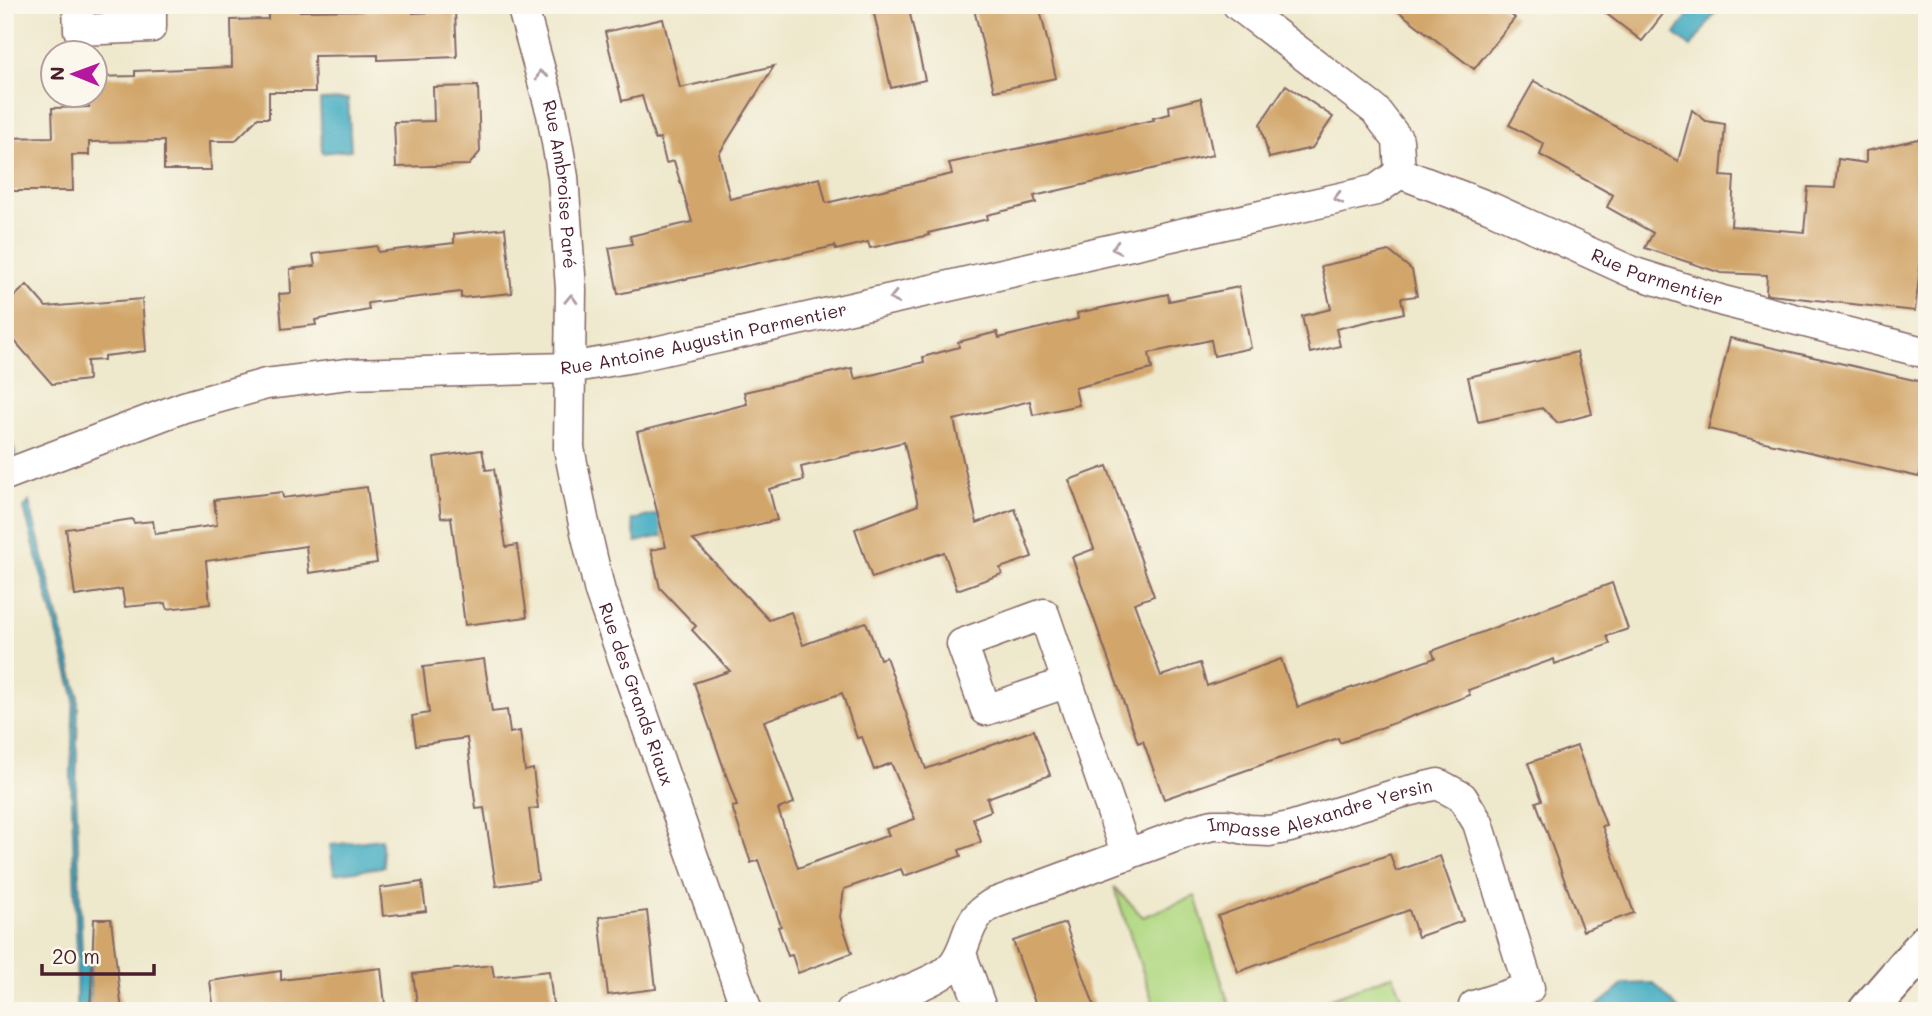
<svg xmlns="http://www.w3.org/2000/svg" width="1932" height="1016" font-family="Mali,sans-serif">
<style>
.green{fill:#b0d882;stroke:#7d7c56;stroke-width:2}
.water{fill:#41abc1;stroke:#466576;stroke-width:2}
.building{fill:#d2a66a;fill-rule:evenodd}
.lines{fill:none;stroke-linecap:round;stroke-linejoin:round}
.street-casing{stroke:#836563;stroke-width:33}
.secondary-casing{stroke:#836563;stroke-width:42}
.street{stroke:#fff;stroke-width:30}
.secondary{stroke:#fff;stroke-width:38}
.oneway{stroke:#ae9aa0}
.labels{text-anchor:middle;stroke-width:7;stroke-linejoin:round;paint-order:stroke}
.street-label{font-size:18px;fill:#4a1f2b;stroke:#fbf7ec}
</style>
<rect width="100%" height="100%" fill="#fbf7ec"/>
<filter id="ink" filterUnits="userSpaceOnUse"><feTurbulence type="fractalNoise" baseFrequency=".0143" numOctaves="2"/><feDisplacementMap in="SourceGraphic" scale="14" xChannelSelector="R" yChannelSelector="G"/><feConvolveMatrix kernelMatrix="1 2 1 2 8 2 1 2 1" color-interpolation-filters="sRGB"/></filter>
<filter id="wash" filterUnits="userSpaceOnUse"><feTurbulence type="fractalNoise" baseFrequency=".00686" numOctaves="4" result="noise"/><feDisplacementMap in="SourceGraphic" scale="28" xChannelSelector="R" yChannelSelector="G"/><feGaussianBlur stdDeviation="1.57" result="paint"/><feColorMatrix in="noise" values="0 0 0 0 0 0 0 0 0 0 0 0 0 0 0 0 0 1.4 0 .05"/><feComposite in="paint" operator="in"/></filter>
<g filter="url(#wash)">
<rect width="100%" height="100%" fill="#eee8cc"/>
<g class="green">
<polygon points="1114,887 1143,917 1195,896 1231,1011 1156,1011"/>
<polygon points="1393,975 1408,1011 1297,1011"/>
</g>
<g class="water">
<polygon points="1695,5 1713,5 1718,9 1691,47 1675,34"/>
<polygon points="348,99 351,150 322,153 320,100"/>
<polygon points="5,419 16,456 9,458 5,445"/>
<polygon points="29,502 78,695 76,793 82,957 91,956 89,1011 76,1011 77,951 71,773 74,696 24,508"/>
<polygon points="687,507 692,529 636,542 632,520"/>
<polygon points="381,839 384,867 334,874 330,845"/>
<polygon points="1654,983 1680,1011 1597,1011 1597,1006 1624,984"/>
</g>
<g id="blocks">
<g class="building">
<polygon points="376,5 412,5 413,13 455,11 457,57 378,60 378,55 314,56 315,92 269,92 269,118 258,118 235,141 210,141 211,170 164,170 164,141 89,142 89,155 72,155 73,191 5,191 5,138 53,137 52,108 89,107 89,94 94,94 94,77 135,76 135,71 232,67 231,20 268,19 268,8 300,8 300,11 376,10"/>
<polygon points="872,5 908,5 925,80 891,88"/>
<polygon points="973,5 1039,5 1056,78 994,91"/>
<polygon points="1390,5 1499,5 1515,18 1474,69"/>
<polygon points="1595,5 1670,5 1642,41"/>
<polygon points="663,19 680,88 774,66 719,154 730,199 820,178 826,203 952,174 949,163 1154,120 1153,118 1170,114 1169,106 1201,98 1213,155 1034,196 1036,203 987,215 988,219 928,233 929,235 870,248 868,242 836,250 835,246 618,294 609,248 632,244 630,236 692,222 674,161 666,163 660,138 655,140 642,96 622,101 605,32"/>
<polygon points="1534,81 1678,161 1692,110 1706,121 1725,124 1721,176 1734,177 1731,226 1804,232 1808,187 1835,188 1838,159 1866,163 1866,151 1927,137 1927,207 1915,311 1770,295 1766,294 1767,275 1721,273 1645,248 1653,233 1607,207 1613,195 1540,155 1544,144 1509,125"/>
<polygon points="1286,85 1333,117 1312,148 1269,158 1260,124"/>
<polygon points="478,86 480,152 469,165 396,167 394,122 434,121 433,87"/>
<polygon points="505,228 512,293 461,298 461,292 368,303 369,310 315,320 316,325 282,329 279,294 291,293 290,269 315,266 313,254 377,246 378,252 454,243 454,234"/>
<polygon points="1389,251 1412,270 1417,296 1401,298 1404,313 1336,329 1340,346 1310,353 1302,316 1331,309 1321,266"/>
<polygon points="27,285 46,307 142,299 146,351 104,356 104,360 87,361 88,380 52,384 5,330 5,305"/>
<path d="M1239,287L1251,348L1214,356L1211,340L1149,353L1152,369L1075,388L1079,405L1033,415L1030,401L954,420L977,523L1015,509L1032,557L1000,568L1002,574L957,590L944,552L872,578L855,529L918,505L904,442L801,467L804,480L769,489L777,520L693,540L769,620L791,612L803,645L866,622L880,659L886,657L926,769L1034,730L1050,775L987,798L991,811L973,818L981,842L959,850L961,856L904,876L901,869L844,889L840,917L852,953L798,973L792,955L788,956L778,927L781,926L758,860L751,863L732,807L737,806L694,683L730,671L692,630L696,626L660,588L651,550L666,547L637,432L747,404L744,392L852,368L855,379L924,362L923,357L959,347L958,342L997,332L999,338L1078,319L1077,313L1168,294L1169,301ZM842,693L857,738L862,737L874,770L891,763L915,819L886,829L889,835L798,868L778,809L794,803L764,721Z"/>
<polygon points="1730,338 1927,383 1927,471 1921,469 1919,477 1708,429"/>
<polygon points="1577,352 1592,414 1558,423 1542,408 1478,422 1468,377"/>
<polygon points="482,450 486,470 494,469 506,547 517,545 527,617 465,625 451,517 441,518 434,457"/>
<polygon points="1107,466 1154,596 1134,603 1161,676 1200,663 1207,686 1281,659 1298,707 1435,658 1432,651 1612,583 1628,629 1607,636 1610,644 1555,664 1554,659 1468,690 1470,695 1340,743 1338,738 1164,799 1143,741 1138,743 1072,557 1094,549 1069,480"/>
<polygon points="367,487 377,563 309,573 306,546 206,561 210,604 167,609 166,603 125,607 122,589 75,596 66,529 132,519 134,523 153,521 155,534 217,525 214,500 282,492 283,498"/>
<polygon points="484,659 492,712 507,710 510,733 520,731 525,771 533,769 538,808 529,809 538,880 496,886 484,808 476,809 467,738 416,745 412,716 429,713 423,667"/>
<polygon points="1577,746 1606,825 1602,826 1634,913 1583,931 1536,802 1542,800 1528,763"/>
<polygon points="1390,854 1396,871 1440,856 1463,921 1418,937 1409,910 1238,972 1218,916"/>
<polygon points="422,882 426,911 383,916 380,888"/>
<polygon points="647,911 656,989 608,995 599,917"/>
<polygon points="94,919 111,919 122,1011 90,1011"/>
<polygon points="1065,923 1096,1011 1038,1011 1013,941"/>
<polygon points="492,965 494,977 549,971 554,1011 418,1011 413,974"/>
<polygon points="381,968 385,1005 353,1009 353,1011 214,1011 210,981 281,971 281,980"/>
</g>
</g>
</g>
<g filter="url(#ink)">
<use href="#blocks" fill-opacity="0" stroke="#836563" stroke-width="2"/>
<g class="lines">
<defs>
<g id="street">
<polyline points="78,5 79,30 151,27 151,5"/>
<path id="s1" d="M522,5L552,114L563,177L571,289L569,448L583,519L600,592L747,1011"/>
<polyline points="1238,5 1375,110 1398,140 1400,173"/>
<path id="s2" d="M1400,173L1489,207L1632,272L1723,301L1927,353"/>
<path id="s3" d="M5,475L184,407L266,384L348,374L569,368L633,357L1376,190L1400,173"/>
<polyline points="1068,682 986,710 962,644 1044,614 1127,855"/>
<polyline points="961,954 982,1011"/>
<path id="s4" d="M851,1011C875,1002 935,984 951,967C966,952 965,929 979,914C982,910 988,907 992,904L1193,830L1213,825H1228L1249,830L1269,831L1290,827L1400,793L1438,784L1462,797L1478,823L1529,988L1474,1006"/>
</g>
<polyline id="secondary" points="1868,1011 1927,943"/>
</defs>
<use href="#street" class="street-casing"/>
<use href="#secondary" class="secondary-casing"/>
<use href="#street" class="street"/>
<use href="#secondary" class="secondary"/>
</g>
<defs><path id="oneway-chevron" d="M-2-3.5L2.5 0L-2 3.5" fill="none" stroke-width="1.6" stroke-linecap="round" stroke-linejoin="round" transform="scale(1.75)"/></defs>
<g class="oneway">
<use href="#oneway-chevron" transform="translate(541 75) rotate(-106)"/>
<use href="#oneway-chevron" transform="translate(1338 198) rotate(167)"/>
<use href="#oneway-chevron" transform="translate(1116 248) rotate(167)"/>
<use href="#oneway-chevron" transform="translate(894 298) rotate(167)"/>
<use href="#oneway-chevron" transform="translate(571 299) rotate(-88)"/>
</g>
</g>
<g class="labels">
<g class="street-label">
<text dy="6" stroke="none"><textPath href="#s1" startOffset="184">Rue Ambroise Paré</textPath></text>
<text dy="6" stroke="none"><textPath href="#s2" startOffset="278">Rue Parmentier</textPath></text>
<text dy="6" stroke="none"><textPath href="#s3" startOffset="718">Rue Antoine Augustin Parmentier</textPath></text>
<text dy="6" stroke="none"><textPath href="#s1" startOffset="704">Rue des Grands Riaux</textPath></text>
<text dy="6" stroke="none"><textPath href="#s4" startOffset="532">Impasse Alexandre Yersin</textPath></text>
</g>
</g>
<rect width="1932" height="1016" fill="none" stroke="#fbf7ec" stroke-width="28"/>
<g transform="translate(74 74) rotate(271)"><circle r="33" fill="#fbf7ec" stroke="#b4a19f" stroke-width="2"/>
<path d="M0-5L12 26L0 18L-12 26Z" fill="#b5179e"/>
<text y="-10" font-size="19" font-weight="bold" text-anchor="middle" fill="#4a1f2b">N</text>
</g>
<path d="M42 964v10h112v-10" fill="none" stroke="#4a1f2b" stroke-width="3.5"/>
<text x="52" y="964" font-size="21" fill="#4a1f2b" stroke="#fbf7ec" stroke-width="5" paint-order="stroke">20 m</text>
</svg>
